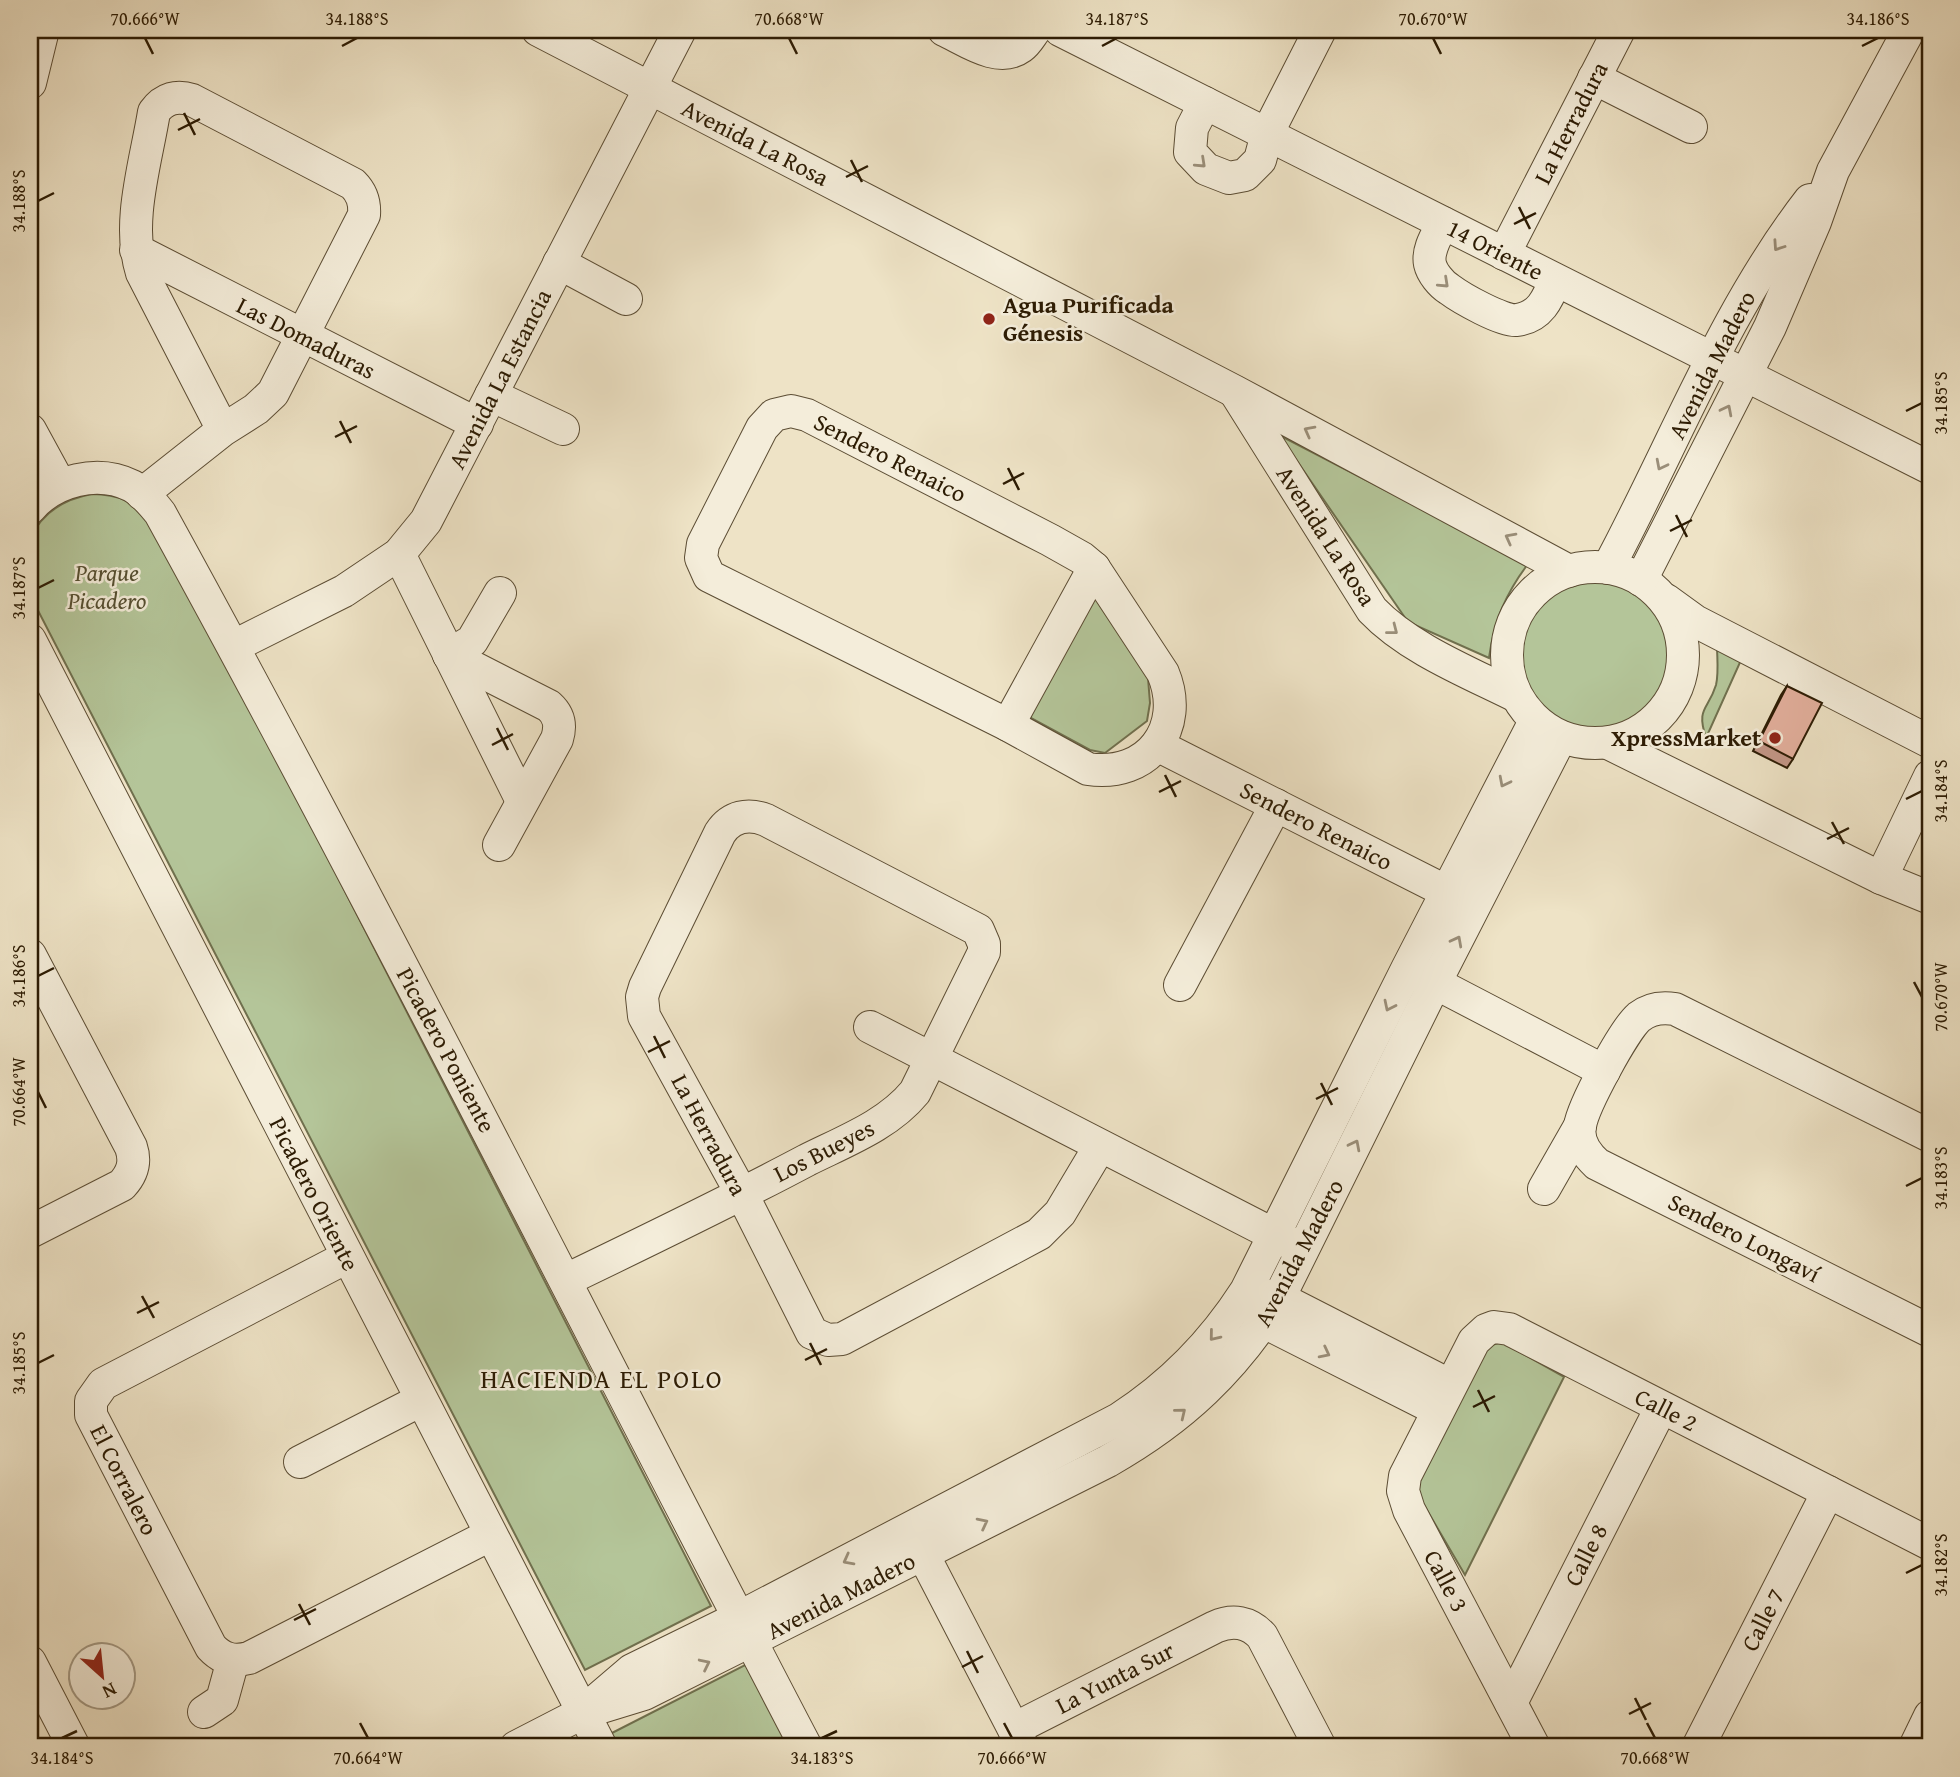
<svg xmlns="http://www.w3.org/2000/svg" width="1960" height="1777" font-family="'Gentium Book Plus',serif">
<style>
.green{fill:#b4c599;stroke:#70704e;stroke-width:2}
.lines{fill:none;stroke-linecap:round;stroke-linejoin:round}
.minor-casing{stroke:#5c4d34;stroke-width:34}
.minor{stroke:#f4edda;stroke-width:32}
.wall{fill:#c49788;stroke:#2c1b03;stroke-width:2}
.building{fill:#e4b09e;stroke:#2c1b03;stroke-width:2}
.oneway{stroke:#9a8e79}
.ticks{fill:none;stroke:#2c1b03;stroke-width:2.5}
.poi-dot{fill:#8f2418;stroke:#f4edda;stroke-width:2.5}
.labels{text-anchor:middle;stroke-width:5;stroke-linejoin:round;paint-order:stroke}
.street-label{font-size:24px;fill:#2c1b03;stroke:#f4edda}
.poi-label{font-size:24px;font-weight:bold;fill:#2c1b03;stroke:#f4edda;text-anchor:start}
.park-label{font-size:24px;font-style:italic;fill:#554e30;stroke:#f4edda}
.neighbourhood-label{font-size:26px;letter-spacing:2px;fill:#2c1b03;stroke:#f4edda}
.neatline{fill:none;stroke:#2c1b03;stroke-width:2.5}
.ticks-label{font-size:18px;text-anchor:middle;fill:#2c1b03}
</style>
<rect width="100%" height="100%" fill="#eee3c6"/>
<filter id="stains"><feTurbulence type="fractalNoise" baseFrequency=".00286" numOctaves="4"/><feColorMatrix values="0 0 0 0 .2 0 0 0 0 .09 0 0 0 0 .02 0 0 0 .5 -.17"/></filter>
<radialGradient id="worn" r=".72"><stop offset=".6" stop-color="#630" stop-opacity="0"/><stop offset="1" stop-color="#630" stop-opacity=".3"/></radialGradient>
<g class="green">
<path d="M1279,435L1528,564C1506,593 1494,621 1489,658L1408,622Z"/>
<path d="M92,494C121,494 133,503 155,520L711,1606L585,1670L30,595V539C42,512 64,499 92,494Z"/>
<circle cx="1590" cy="656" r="78"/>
<polygon points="1090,595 1099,598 1148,678 1150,703 1147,721 1105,753 1090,750 1029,717"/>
<path d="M1717,645L1742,658L1706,738C1696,707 1708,711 1716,685C1719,672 1717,658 1717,645Z"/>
<polygon points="1502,1342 1564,1377 1465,1575 1421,1500 1416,1480 1488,1346"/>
<polygon points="747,1664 790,1747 615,1747 608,1735"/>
</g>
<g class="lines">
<defs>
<g id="minor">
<polyline points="538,30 1234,391 1569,571"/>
<path d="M944,30C966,40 998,64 1021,47C1027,43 1031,35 1035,30"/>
<polyline points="1060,30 1930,468"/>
<polyline points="1594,78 1691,127"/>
<polyline points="30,83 43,30"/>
<polyline points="1205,103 1192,128 1190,152 1206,169 1229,178 1245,175 1260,160 1267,134 1320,30"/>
<path d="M1443,223C1437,235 1427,250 1430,264C1432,273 1441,284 1449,289C1461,298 1503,322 1517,320C1540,317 1548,299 1555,280"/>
<polyline points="136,250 477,424"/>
<polyline points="1504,254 1619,30"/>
<polyline points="559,263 626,299"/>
<path d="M1235,392L1372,610C1408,648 1468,672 1516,696"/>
<polyline points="491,395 563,429"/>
<path d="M791,411L807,415L1050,540L1082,558L1094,568L1163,673C1186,728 1148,778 1088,769L1008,725L709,576L701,558L703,544L762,428L774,415Z"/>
<polyline points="30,430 60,485"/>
<path d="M142,494L223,430L256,409L273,393L364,215C365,202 362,193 353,184L192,100C177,95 164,98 154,112C146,162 126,223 142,273L223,430"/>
<path d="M30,508C54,480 98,469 132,486C143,492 152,503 160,513C384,920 591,1336 806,1747"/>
<polyline points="399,554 522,801"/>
<circle cx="1595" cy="655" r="88"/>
<path d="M1608,568C1674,445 1724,311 1810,200"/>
<polyline points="1641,580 1770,327 1815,222 1833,171 1909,30"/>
<polyline points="1666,600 1695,621 1930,742"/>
<polyline points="30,640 601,1747"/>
<polyline points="234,646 344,591 399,554 426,521 680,30"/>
<path d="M449,655L549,706C560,716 561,726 557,739L499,845"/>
<polyline points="449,655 472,641 500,593"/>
<polyline points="1008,725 1094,568"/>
<polyline points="1608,743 1881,878 1930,898"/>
<polyline points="1157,745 1465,901"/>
<polyline points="1881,878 1930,776"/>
<path d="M30,955L131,1147C136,1162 133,1173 122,1185L30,1232"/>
<polyline points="1416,973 1604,1071"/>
<polyline points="1180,985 1276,805"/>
<polyline points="870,1027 1292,1244"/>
<path d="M1930,1136L1675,1009C1662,1007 1650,1008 1639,1017C1624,1030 1583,1106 1580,1126C1577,1141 1587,1155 1597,1164L1930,1331"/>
<polyline points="1544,1189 1580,1126"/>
<path d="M347,1257L103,1384L91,1401V1415L211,1647C222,1659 233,1662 249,1658L490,1535"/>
<path d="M566,1280C647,1241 728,1202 807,1160C845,1141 888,1125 915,1092L984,952V944L978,930L766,820C748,813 731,816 720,833L645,987L642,997L644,1016L733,1178L742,1194L812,1333L828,1340L842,1339L1039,1234L1060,1213L1100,1146"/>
<polyline points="1259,1294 1279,1298 1449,1385"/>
<polyline points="1254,1304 1264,1322 1438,1410"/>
<polyline points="300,1462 421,1400"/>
<polyline points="913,1535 1023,1747"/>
<polyline points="30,1662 74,1747"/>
<polyline points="1511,1703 1661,1408"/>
<path d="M591,1705L632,1670L738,1618L1119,1419C1172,1385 1212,1344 1246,1291L1407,969L1535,721"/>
<polyline points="204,1712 222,1700 233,1660"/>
<path d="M1014,1729L1215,1627C1233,1619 1249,1622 1262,1636L1320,1747"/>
<path d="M516,1747L582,1713L644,1694L1108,1461C1182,1419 1234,1370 1279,1298L1435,983L1561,737"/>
<polyline points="1534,1747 1409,1510 1403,1491 1405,1476 1474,1341 1486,1330 1494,1327 1509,1329 1930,1544"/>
<polyline points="1698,1747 1828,1492"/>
<polyline points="1915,1747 1930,1716"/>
</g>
</defs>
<use href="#minor" class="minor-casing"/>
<use href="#minor" class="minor"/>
</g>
<polygon class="wall" points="1787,686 1793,759 1787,768 1753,751 1781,695"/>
<polygon class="building" points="1787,686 1822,703 1793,759 1759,741"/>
<defs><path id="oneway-chevron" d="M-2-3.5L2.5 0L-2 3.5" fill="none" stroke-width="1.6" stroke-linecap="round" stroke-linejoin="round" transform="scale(1.75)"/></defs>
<g class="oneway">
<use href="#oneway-chevron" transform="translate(1201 163) rotate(43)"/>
<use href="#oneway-chevron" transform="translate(1778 246) rotate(124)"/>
<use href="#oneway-chevron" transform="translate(1444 283) rotate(43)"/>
<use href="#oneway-chevron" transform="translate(1727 410) rotate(-63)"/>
<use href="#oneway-chevron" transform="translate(1309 431) rotate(-152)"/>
<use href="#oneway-chevron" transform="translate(1661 465) rotate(117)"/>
<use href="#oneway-chevron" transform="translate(1510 538) rotate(-152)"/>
<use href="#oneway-chevron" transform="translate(1393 630) rotate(38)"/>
<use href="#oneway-chevron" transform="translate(1504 782) rotate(117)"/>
<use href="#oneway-chevron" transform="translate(1457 941) rotate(-62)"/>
<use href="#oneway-chevron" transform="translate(1389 1006) rotate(116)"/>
<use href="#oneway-chevron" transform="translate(1355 1145) rotate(-63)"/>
<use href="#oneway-chevron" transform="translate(1214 1336) rotate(129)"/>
<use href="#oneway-chevron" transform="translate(1325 1353) rotate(27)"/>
<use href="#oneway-chevron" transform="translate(1181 1413) rotate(-39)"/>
<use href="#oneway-chevron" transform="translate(983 1523) rotate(-27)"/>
<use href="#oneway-chevron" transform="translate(848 1560) rotate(152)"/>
<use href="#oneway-chevron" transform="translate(705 1664) rotate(-26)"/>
</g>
<path class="ticks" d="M145,38L153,54M789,38L797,54M1433,38L1441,54M342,46L357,38M1102,46L1117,38M1862,46L1878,38M184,113L195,135M178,130L200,119M851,160L862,182M846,177L868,166M38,201L54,193M1519,207L1530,229M1514,224L1536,213M1906,411L1922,403M340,421L351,443M335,437L357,426M1008,468L1019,490M1003,484L1024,473M1676,515L1687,537M1670,531L1692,520M38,588L54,580M497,728L508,750M492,745L513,734M1165,775L1176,797M1159,792L1181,781M1906,799L1922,791M1832,822L1844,844M1827,839L1849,828M38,976L54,968M1914,982L1922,997M654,1036L665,1058M648,1052L670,1041M1321,1083L1332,1105M38,1092L46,1108M1316,1099L1338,1088M1906,1186L1922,1178M142,1296L154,1318M137,1313L159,1302M810,1343L821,1365M805,1360L827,1349M38,1363L54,1355M1478,1390L1489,1412M1473,1407L1495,1396M1906,1573L1922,1565M299,1604L310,1625M294,1620L316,1609M967,1651L978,1673M962,1667L983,1656M1635,1698L1646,1720M1629,1714L1651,1703M360,1723L368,1738M1004,1723L1012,1738M1647,1723L1655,1738M62,1738L77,1731M822,1738L837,1731"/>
<g class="poi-dot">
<circle cx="989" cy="319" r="7"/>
<circle cx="1775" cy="738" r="7"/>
</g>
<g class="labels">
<g class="street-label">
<text transform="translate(1571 123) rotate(-63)" y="8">La Herradura</text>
<text transform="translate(755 143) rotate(27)" y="8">Avenida La Rosa</text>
<text transform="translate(1495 250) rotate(27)" y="8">14 Oriente</text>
<text transform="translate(306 338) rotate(27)" y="8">Las Domaduras</text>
<text transform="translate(1712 365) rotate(-63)" y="8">Avenida Madero</text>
<text transform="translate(500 379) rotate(-63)" y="8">Avenida La Estancia</text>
<text transform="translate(890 458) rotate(27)" y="8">Sendero Renaico</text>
<text transform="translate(1326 536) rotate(57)" y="8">Avenida La Rosa</text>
<text transform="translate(1316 826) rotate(27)" y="8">Sendero Renaico</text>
<text transform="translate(446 1050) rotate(62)" y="8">Picadero Poniente</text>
<text transform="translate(709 1135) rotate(62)" y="8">La Herradura</text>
<text transform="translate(824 1151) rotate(-27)" y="8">Los Bueyes</text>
<text transform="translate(314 1194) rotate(63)" y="8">Picadero Oriente</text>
<text transform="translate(1744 1238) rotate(27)" y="8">Sendero Longaví</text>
<text transform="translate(1299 1253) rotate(-62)" y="8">Avenida Madero</text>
<text transform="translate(1666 1410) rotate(27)" y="8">Calle 2</text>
<text transform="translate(124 1480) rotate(63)" y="8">El Corralero</text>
<text transform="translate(1586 1555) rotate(-63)" y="8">Calle 8</text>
<text transform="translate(1446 1581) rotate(62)" y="8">Calle 3</text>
<text transform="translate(841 1596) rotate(-27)" y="8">Avenida Madero</text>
<text transform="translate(1763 1620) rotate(-63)" y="8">Calle 7</text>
<text transform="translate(1115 1678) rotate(-27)" y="8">La Yunta Sur</text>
</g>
<g class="poi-label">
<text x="1003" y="313">Agua Purificada<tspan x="1003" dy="28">Génesis</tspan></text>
<text x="1761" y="746" text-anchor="end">XpressMarket</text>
</g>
<g class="park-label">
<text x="107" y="581">Parque<tspan x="107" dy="28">Picadero</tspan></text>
</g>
<g class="neighbourhood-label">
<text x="602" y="1388">HACIENDA EL POLO</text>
</g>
</g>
<rect width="1960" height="1777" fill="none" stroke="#eee3c6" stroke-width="77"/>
<g transform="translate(102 1676) rotate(153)"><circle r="33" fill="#f4edda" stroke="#a49984" stroke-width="2"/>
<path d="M0-5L12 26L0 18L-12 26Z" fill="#8f2418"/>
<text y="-10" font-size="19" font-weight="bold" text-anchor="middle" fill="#2c1b03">N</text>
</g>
<rect x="38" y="38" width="1884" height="1700" class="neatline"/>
<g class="ticks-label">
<text x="145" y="25">70.666°W</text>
<text x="357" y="25">34.188°S</text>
<text x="789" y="25">70.668°W</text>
<text x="1117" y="25">34.187°S</text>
<text x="1433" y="25">70.670°W</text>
<text x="1878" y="25">34.186°S</text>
<text transform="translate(19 201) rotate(-90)" y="6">34.188°S</text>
<text transform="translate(1941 403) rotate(-90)" y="6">34.185°S</text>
<text transform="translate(19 588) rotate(-90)" y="6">34.187°S</text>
<text transform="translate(1941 791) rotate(-90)" y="6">34.184°S</text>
<text transform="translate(19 976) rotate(-90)" y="6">34.186°S</text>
<text transform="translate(1941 997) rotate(-90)" y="6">70.670°W</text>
<text transform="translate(19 1092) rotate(-90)" y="6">70.664°W</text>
<text transform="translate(1941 1178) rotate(-90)" y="6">34.183°S</text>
<text transform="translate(19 1363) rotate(-90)" y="6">34.185°S</text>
<text transform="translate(1941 1565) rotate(-90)" y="6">34.182°S</text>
<text x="62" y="1764">34.184°S</text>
<text x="368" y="1764">70.664°W</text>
<text x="822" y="1764">34.183°S</text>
<text x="1012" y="1764">70.666°W</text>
<text x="1655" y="1764">70.668°W</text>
</g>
<rect width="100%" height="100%" filter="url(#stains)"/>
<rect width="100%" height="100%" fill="url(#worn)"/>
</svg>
